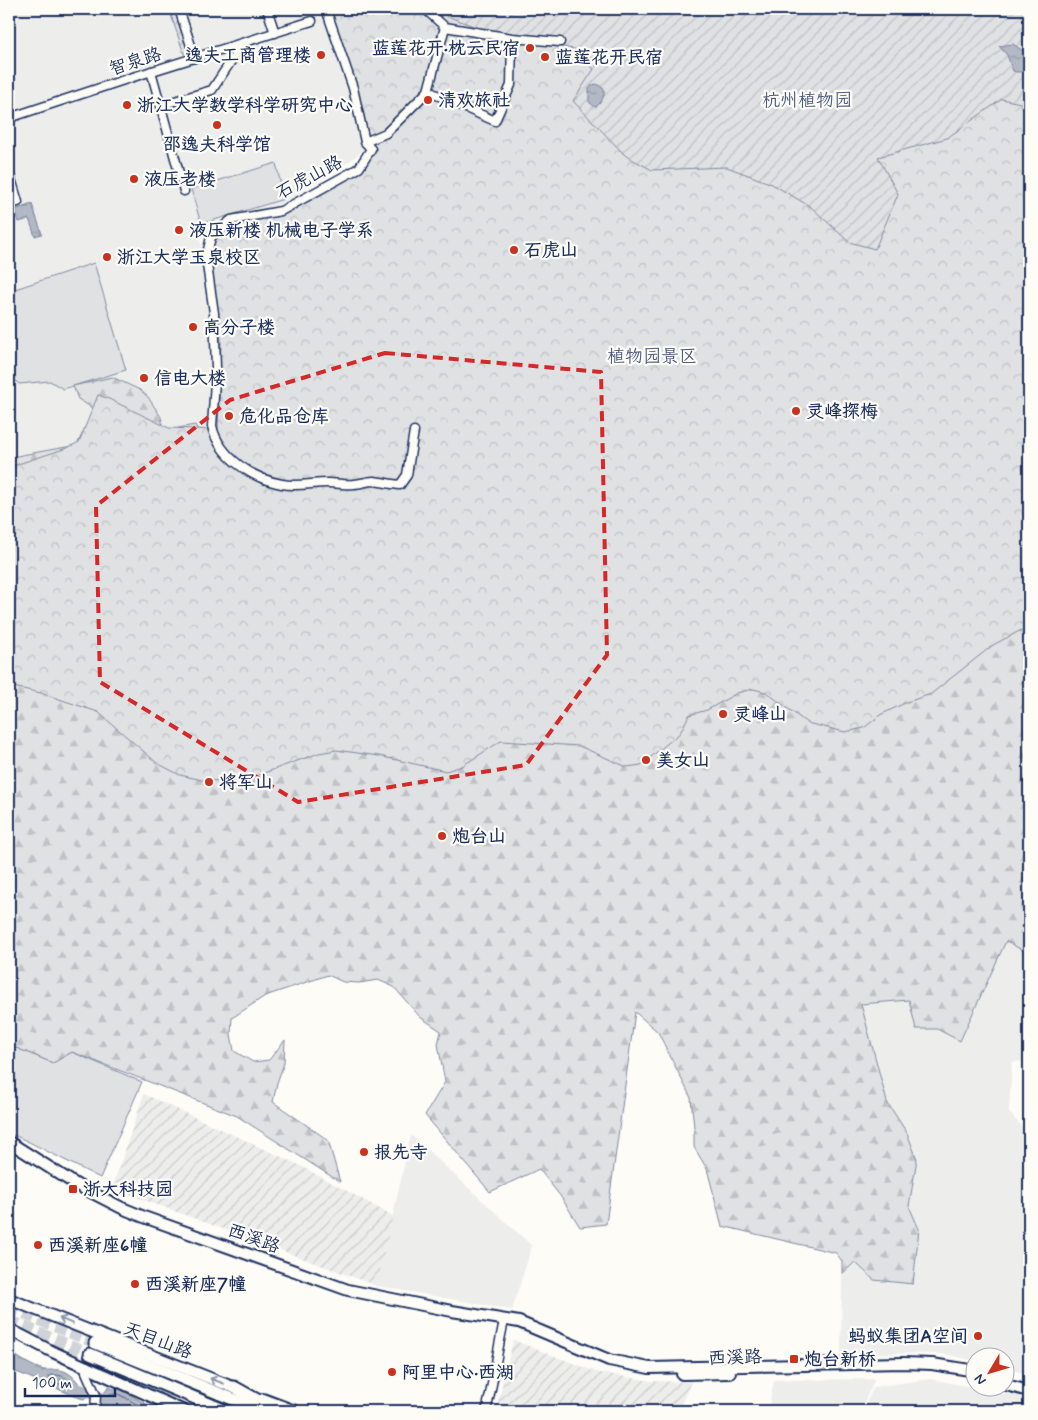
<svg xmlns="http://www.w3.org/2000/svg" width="1038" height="1420" font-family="Mynerve,'LXGW WenKai TC',sans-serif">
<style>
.built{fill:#edeeec}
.industrial{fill:url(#industrial-furrows)}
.grass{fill:#e0e1e3;stroke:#7e88a0}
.forest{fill:url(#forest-firs);stroke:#7e88a0}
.park{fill:url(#park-crowns);stroke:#7e88a0}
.garden{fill:url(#garden-furrows);stroke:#7e88a0}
.water{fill:url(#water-ripples);stroke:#76819c}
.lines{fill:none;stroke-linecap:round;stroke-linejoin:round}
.shore{stroke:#586687;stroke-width:1}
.river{stroke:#b3b8c5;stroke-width:11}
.highway-tunnel{stroke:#d0d3d8;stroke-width:11;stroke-dasharray:11 5.5;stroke-linecap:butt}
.minor-casing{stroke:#1b2f5e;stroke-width:11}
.major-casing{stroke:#1b2f5e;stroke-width:14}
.highway-casing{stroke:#1b2f5e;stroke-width:15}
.minor{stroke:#fdfcf7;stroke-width:8}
.major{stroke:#fdfcf7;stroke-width:10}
.highway{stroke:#fdfcf7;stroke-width:11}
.oneway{stroke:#8c96aa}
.marked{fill:none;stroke:#d62828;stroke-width:4;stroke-dasharray:10 6;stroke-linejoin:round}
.poi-dot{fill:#c8321e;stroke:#fdfcf7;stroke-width:2}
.labels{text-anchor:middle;stroke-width:4.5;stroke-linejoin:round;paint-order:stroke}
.poi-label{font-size:18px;font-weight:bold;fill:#1b2f5e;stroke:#fdfcf7;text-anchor:start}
.street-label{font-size:18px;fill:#1b2f5e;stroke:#fdfcf7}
.park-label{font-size:18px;fill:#4c5c7f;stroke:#fdfcf7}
</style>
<defs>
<pattern id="industrial-furrows" width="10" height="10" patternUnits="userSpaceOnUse" patternTransform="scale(1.25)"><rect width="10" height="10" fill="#edeeec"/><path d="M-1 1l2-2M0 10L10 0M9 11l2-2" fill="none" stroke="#cbcccd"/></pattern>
<pattern id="forest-firs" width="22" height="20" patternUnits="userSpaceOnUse" patternTransform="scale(1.25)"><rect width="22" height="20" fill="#e0e1e3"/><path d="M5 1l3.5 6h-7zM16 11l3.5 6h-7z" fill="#c0c1c5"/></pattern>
<pattern id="park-crowns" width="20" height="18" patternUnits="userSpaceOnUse" patternTransform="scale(1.25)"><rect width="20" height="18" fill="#e0e1e3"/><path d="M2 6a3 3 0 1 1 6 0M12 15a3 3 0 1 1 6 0" fill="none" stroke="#c0c1c5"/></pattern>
<pattern id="garden-furrows" width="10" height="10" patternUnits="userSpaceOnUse" patternTransform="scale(1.25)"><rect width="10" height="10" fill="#e0e1e3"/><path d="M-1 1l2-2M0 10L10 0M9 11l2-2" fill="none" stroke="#c0c1c5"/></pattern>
<pattern id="water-ripples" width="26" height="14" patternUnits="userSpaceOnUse" patternTransform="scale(1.25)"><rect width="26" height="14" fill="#b3b8c5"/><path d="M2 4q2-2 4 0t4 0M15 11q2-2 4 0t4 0" fill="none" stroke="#9196a3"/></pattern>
</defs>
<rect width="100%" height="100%" fill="#fdfcf7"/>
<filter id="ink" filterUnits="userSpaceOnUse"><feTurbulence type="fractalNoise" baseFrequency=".02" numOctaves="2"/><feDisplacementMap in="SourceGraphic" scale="10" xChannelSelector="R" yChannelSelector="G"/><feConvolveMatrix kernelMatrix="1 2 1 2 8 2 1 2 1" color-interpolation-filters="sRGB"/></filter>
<g filter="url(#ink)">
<g class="built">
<polygon points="9,9 323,9 352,92 367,147 346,164 279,205 224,216 200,240 223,306 219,431 165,438 94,409 77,445 11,457 9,439"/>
<polygon points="1006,940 1029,954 1029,1061 1012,1062 1009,1112 1029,1135 1029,1374 1006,1369 1006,1358 976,1358 975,1361 945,1354 841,1353 842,1274 855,1262 874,1280 919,1229 909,1206 917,1159 907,1133 887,1102 861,1003 909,1000 916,1029 937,1029 960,1041"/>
<polygon points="411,1135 532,1246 512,1310 377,1286"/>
<polygon points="875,1379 860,1411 768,1411 774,1380"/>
<polygon points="930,1379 1029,1398 1029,1411 862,1411 874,1387"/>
</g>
<g class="industrial">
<polygon points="144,1094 299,1165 393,1216 377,1286 112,1188"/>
<polygon points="513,1340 596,1372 651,1381 691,1382 678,1411 496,1411"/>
</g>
<g class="grass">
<polygon points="276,163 284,199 201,224 191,189"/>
<polygon points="94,263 126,370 63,389 50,381 19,384 9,375 9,291"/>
<polygon points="9,1045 53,1063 72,1052 142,1082 100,1178 27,1141 9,1133"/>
</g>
<polygon class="forest" points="1029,9 1029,954 1006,941 960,1041 937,1029 916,1029 909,1000 861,1004 887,1102 907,1133 917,1159 909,1206 919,1229 913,1284 874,1280 855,1262 842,1274 842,1261 836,1253 722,1226 707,1169 694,1147 694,1127 691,1098 658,1032 635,1012 606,1224 580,1227 561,1197 539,1169 490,1192 425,1115 445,1082 438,1044 441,1031 420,1017 394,987 378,980 359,983 343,982 328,975 265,996 232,1018 231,1034 234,1051 253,1062 269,1060 285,1040 284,1063 277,1083 273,1102 328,1140 340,1182 237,1116 72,1052 53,1063 9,1045 9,439 11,457 77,445 94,409 78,399 73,386 112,377 140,390 148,397 161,417 165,437 178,428 195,425 211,451"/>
<polygon class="park" points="322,9 1029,9 1029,626 993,645 931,694 907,702 880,715 864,728 845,732 807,723 766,692 753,689 737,693 707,710 689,715 680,733 641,765 627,767 579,746 501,741 462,766 446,771 379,756 336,750 319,753 242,781 219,781 202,780 180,775 157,763 98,712 41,693 9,686 9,467 67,448 79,442 98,395 109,399 169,428 218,430 221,342 219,316 206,260 221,225 267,217 331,183 366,155 367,149 337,44"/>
<g class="garden">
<polygon points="169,9 177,9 190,52 184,54"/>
<polygon points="439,9 1029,9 1029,105 1002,99 947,138 878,157 898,194 875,249 849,242 811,207 772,184 727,167 652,170 626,156 573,101 594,69 589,65 590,52 497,35 447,16"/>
</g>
<g class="water">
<path d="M1013,44L1029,55V68C1025,72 1019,73 1013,71L1007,55L999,46Z"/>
<path d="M597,84L604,89C605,95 602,102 597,106L595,107L589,102V89L592,85Z"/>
<polygon points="32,204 42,234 35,236 29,219 19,222 15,210"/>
<path d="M9,1351C19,1358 32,1367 44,1370C49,1371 54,1369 59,1370C72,1371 82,1386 86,1397L84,1399L80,1398L9,1369Z"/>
<path d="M109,1386L113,1389H120L158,1411H103C97,1401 103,1395 109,1386Z"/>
</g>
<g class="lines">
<g class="shore">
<path d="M52,1375C61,1374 70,1378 72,1387L69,1388L50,1380L49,1377Z"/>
<polyline points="107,1411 105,1400 111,1394 119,1394 148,1411"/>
</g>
<polyline class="river" points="68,1385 105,1399"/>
<g class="highway-tunnel">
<polyline points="9,1308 95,1343"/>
<polyline points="9,1320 90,1354"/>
</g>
<defs>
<g id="minor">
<polyline points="179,9 195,58"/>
<polyline points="267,9 275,33"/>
<path d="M326,9L353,88L365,142L371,149L359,168L281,211L231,220L211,237L206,258L214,313L216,367L212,426C219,457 253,479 282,484C297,487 313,483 328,483C337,483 346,485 354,484C361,484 367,481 373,481C382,482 391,484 400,485L407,475L414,431"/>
<polyline points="425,9 445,27 512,38 560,42"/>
<polyline points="151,71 184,191"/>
<polyline points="428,91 495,121 511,85 512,38"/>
<polyline points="161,105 212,90 243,43"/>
<polyline points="9,118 133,77 312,21"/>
<polyline points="365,142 386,133 428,91 445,27"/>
<polyline points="9,172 18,202 9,205"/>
<polyline points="86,1366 86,1372 96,1395 95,1411"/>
<polyline points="9,1411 10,1411"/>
<path d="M486,1411C494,1381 497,1351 504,1321"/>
</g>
<g id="major">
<polyline points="9,1142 77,1185 122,1208 144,1217 348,1290 452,1311 519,1322 609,1360 649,1368 903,1363 932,1364 976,1371"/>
<polyline points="9,1299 240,1390"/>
<polyline points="9,1329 53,1352 184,1411"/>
<polyline points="682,1374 730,1373"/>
<polyline points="1006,1385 1029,1391"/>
<polyline points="263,1399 295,1411"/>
</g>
<g id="highway">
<polyline points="95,1343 262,1411"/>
<polyline points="90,1354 226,1411"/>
<polyline points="234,1387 277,1411"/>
</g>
</defs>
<use href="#minor" class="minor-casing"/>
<use href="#major" class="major-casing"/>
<use href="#highway" class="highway-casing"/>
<use href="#minor" class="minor"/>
<use href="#major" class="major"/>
<use href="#highway" class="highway"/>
</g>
<defs><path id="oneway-shaft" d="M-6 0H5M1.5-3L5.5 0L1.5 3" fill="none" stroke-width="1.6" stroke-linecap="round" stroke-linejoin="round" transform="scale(1.25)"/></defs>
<g class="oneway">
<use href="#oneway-shaft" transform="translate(66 1321) rotate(-158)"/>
<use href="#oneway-shaft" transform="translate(217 1381) rotate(-159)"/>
</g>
</g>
<path class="marked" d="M385,353L601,372L607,655L526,765L298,802L100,682L96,506L230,400Z"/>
<g class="poi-dot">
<circle cx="530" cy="48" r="5"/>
<circle cx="321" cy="55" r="5"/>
<circle cx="545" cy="57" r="5"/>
<circle cx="428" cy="100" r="5"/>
<circle cx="127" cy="105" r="5"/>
<circle cx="217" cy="125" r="5"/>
<circle cx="134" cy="179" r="5"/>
<circle cx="179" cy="230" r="5"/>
<circle cx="514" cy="250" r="5"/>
<circle cx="107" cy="257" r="5"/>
<circle cx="193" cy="327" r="5"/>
<circle cx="144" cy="378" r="5"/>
<circle cx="796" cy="411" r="5"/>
<circle cx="229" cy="416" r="5"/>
<circle cx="723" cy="714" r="5"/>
<circle cx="646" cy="760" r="5"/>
<circle cx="209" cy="782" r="5"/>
<circle cx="442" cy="836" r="5"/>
<circle cx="364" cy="1152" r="5"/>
<rect x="68" y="1184" width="10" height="10" rx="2.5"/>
<circle cx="38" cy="1245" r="5"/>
<circle cx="135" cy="1284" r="5"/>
<circle cx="978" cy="1336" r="5"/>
<rect x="789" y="1354" width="10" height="10" rx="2.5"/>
<circle cx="392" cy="1372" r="5"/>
</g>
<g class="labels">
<g class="poi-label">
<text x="520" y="54" text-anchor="end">蓝莲花开·枕云民宿</text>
<text x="311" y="61" text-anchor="end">逸夫工商管理楼</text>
<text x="555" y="63">蓝莲花开民宿</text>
<text x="438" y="106">清欢旅社</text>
<text x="137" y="111">浙江大学数学科学研究中心</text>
<text x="217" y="150" text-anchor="middle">邵逸夫科学馆</text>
<text x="144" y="185">液压老楼</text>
<text x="189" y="236">液压新楼 机械电子学系</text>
<text x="524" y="256">石虎山</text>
<text x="117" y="263">浙江大学玉泉校区</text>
<text x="203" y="333">高分子楼</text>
<text x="154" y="384">信电大楼</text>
<text x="806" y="417">灵峰探梅</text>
<text x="239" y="422">危化品仓库</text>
<text x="733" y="720">灵峰山</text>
<text x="656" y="766">美女山</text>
<text x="219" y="788">将军山</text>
<text x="452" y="842">炮台山</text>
<text x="374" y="1158">报先寺</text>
<text x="83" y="1195">浙大科技园</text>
<text x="48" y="1251">西溪新座6幢</text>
<text x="145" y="1290">西溪新座7幢</text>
<text x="968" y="1342" text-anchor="end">蚂蚁集团A空间</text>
<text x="804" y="1365">炮台新桥</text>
<text x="402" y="1378">阿里中心·西湖</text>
</g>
<g class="street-label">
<text transform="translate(135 61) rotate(-18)" y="6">智泉路</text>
<text transform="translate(309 177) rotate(-28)" y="6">石虎山路</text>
<text transform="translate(254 1238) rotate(20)" y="6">西溪路</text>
<text transform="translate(158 1340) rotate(21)" y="6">天目山路</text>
<text transform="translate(735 1357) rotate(-2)" y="6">西溪路</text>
</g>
<g class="park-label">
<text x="807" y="106">杭州植物园</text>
<text x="652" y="362">植物园景区</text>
</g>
</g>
<rect width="1038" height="1420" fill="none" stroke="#fdfcf7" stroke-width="30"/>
<rect x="15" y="15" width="1008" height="1390" fill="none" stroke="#1b2f5e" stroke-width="2" filter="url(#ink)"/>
<g transform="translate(990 1372) rotate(232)"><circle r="24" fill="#fdfcf7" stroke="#a3aaba"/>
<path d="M0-4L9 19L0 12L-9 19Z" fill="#c8321e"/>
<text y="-8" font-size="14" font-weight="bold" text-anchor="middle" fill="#1b2f5e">N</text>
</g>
<path d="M25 1388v8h90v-8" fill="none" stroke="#1b2f5e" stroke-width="2.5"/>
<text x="32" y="1388" font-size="15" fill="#1b2f5e" stroke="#fdfcf7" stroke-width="4" paint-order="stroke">100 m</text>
</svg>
